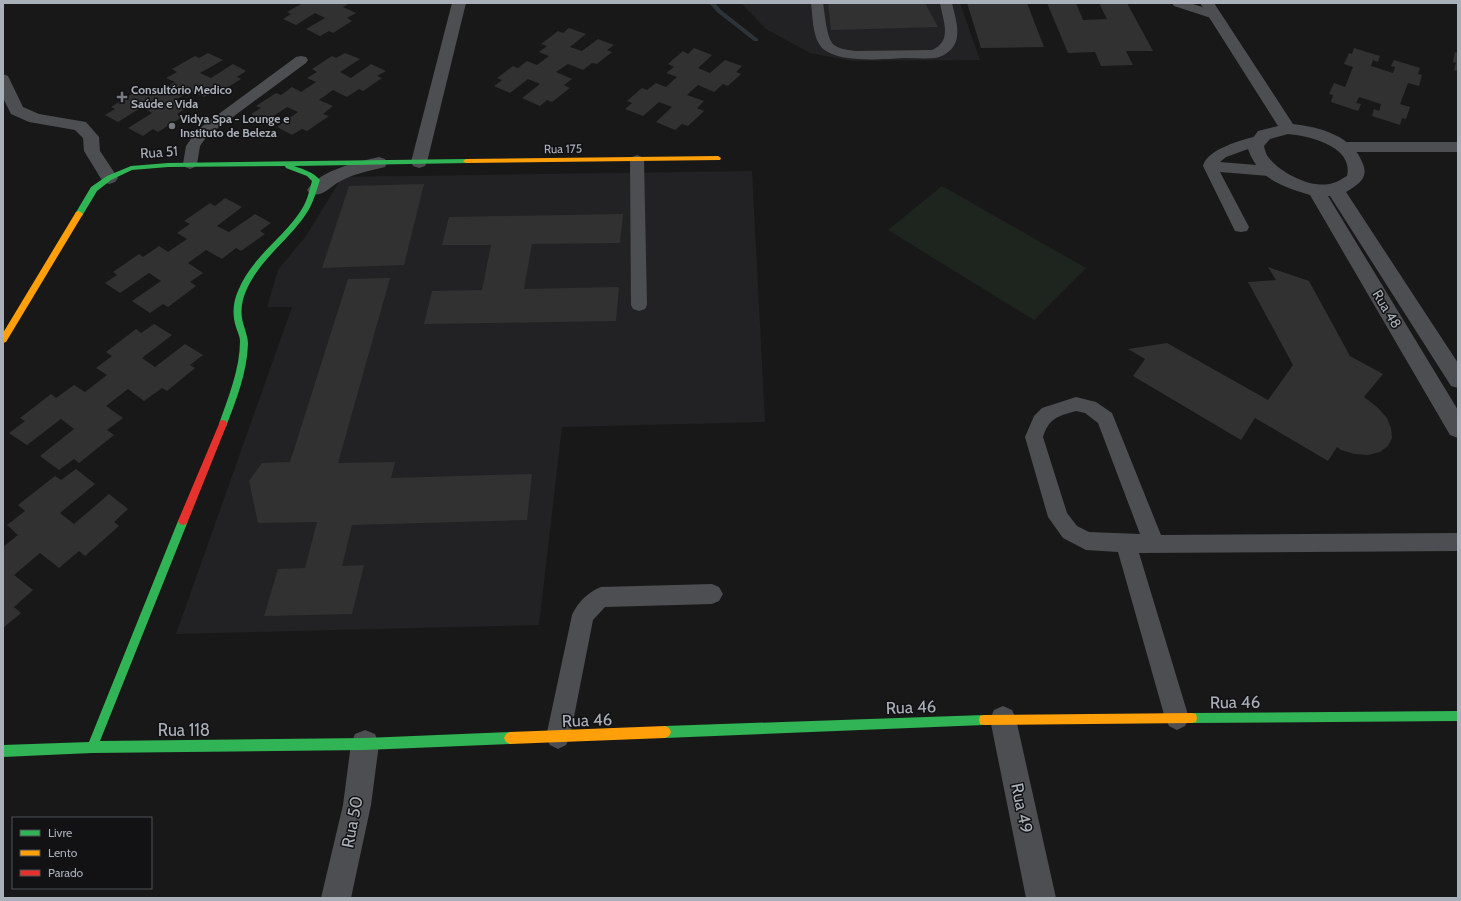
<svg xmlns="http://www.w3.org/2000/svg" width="1461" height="901" font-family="Cabin,sans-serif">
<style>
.built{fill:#222224}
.green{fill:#1e251f}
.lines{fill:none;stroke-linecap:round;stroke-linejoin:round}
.stream{fill:#2c343a;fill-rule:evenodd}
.building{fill:#313132}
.lane{fill:#4c4e51;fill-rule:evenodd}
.street{fill:#4c4e51;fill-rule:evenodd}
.fast{fill:#30b455;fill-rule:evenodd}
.slow{fill:#ff9f0a;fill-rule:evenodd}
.jam{fill:#e5322d;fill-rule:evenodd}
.poi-dot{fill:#777b81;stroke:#121214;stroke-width:1.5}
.labels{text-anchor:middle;stroke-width:3;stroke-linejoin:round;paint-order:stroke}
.far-poi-label{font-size:12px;font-weight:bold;fill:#aab0b9;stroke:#121214;text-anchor:start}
.far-street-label{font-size:12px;fill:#aab0b9;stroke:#121214}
.street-label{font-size:14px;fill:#aab0b9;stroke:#121214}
.near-street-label{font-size:17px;fill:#aab0b9;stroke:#121214}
</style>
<rect width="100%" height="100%" fill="#181818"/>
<g class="built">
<polygon points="741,3 960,3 980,60 852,61 810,53 766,29"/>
<polygon points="752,171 765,422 562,427 539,625 176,634 292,307 267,307 278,270 306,236 342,177"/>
</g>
<polygon class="green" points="942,186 1086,268 1034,320 888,230"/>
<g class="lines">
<polygon class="stream" points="709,3 715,3 721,10 758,39 758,41 754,41 717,12"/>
</g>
<g class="building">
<polygon points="303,3 350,3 343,7 356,13 347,18 352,21 333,33 329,31 320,36 306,29 325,18 315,13 296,25 283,19 291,14 287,12"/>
<polygon points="828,3 925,3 938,27 831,30"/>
<polygon points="967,3 1027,3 1044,47 981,48"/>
<polygon points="1047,3 1076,3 1083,20 1107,19 1099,3 1127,3 1153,51 1126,51 1133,65 1101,66 1095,52 1068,53"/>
<polygon points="569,28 586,34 570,47 582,51 598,39 614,45 607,50 612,52 597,64 592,63 583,70 568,64 556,72 572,79 564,85 570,88 552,102 547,100 540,106 522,98 540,84 528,79 510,93 494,86 502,80 497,78 513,66 518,68 527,61 537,65 549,56 539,52 547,46 541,44 558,31 563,33"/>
<polygon points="694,48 712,55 698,68 710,73 725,60 742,66 736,72 741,74 728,86 723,84 714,92 698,85 687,95 704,101 697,108 704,111 688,126 682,124 675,130 656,122 672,107 659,102 643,116 625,109 632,103 627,101 642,88 647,90 656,83 666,87 677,77 666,73 674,67 668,64 683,51 688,54"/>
<polygon points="1354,48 1380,56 1378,62 1373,60 1371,66 1393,73 1395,67 1391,66 1394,60 1420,68 1418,74 1422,75 1419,86 1408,83 1400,104 1410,107 1406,119 1402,118 1400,125 1372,116 1374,109 1379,111 1381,104 1359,97 1356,103 1361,104 1358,111 1331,102 1333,95 1329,94 1334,83 1345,87 1353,67 1344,64 1349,53 1352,54"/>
<polygon points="1455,52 1458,53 1458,71 1454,70 1456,63 1453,62"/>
<polygon points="208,53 223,60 200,73 211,78 233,64 246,71 237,77 241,79 220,92 216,90 204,97 191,91 175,100 188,107 177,114 182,117 158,132 153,129 143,136 128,128 152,113 142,107 118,122 105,115 115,109 111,107 133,93 137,95 150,88 158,92 175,82 166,78 177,72 172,69 195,56 199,58"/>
<polygon points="345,53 360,59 340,72 351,78 371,64 386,71 377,76 382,78 363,91 359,89 347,97 333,90 319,100 333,106 323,114 329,116 307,131 302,129 292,135 277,127 298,112 287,107 265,122 251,114 261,108 256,106 276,93 281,95 292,87 301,92 316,82 307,78 317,72 312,69 332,56 336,58"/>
<polygon points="424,184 404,265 322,268 349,186"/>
<polygon points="225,198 242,207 217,226 229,232 255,214 271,223 260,231 265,234 241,251 236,248 222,259 206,250 188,263 203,273 190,282 196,286 168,307 163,304 150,313 132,301 161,281 149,273 120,293 105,283 117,275 113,272 139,254 143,257 159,246 168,252 187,239 177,233 190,224 184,221 210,203 215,206"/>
<polygon points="623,214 620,243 532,244 524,289 619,287 616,321 424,324 432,291 482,290 491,245 442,245 449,217"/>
<polygon points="1268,267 1309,281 1350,356 1383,374 1364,397 1377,407 1387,418 1391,428 1392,438 1388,446 1380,452 1368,455 1355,454 1341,450 1337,447 1328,461 1255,418 1241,440 1133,376 1145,359 1128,349 1167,343 1268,400 1293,365 1248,282 1276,280"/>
<polygon points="390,278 338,463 395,462 391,478 532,474 527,520 352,525 342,566 364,565 352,614 264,616 278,569 305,568 317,522 258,523 249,481 262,463 290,462 348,279"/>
<polygon points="154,324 172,335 142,358 155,367 185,344 203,355 190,365 195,368 167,391 162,388 144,401 128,389 106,406 123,418 107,430 114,435 79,463 74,459 59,470 40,456 74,429 61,419 27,445 9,433 25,421 20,418 51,394 56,398 74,385 85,392 107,375 96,368 112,356 106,352 136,329 141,333"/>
<polygon points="76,469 95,484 60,513 74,524 109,494 128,509 114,522 119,526 85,556 79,551 59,568 40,553 14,575 33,590 14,607 21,613 3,628 3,547 18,535 7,525 25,511 18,505 55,476 61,480"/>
</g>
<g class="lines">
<g class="lane">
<path d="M811,3H823C825,13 826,38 834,45C839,49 849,50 855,51L932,50C953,41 943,21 940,3H952C955,17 962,35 953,47C949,53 941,57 935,58C925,59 914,58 904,58C882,59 846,63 826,51C812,42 813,18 811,3Z"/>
<polygon points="1172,3 1190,3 1218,12 1220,15 1218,18 1214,19 1174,6"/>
<polygon points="301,56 306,57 308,60 306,63 207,136 200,146 197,164 195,167 190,169 185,167 183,164 186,146 197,130 296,57"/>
<path d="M1257,136L1262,138L1264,141L1262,144L1226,157L1220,162L1269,166L1274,168L1276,171L1274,174L1269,176L1220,172L1249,227L1247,231L1241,232L1235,231L1233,227L1203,166C1207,149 1242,140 1257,136Z"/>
<polygon points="1342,142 1458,142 1458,152 1342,152 1337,150 1335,147 1337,144"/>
<polygon points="637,155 642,157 644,160 647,305 645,309 639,311 633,309 631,305 630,160 632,157"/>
<path d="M1076,397L1096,402L1112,413L1161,535L1458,533V551L1139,553L1189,718L1185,726L1177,730L1169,726L1165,718L1118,552L1086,550L1063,538L1048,517L1025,437L1034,416L1042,408ZM1076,411L1085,413L1098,423L1140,534L1089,532L1077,526L1067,513L1043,437C1049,418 1058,416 1076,411Z"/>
<path d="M712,584L719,587L723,594L719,601L712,604L605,607L593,620L570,737L566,745L558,749L550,745L546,737L572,615C578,602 588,592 601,587Z"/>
</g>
<g class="street">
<polygon points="452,3 466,3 427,162 425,166 419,168 413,166 411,162"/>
<path d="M1200,3H1214L1293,124C1320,127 1353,136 1363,164C1369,179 1357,185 1346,192L1458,363V388L1451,386L1330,196H1328L1458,410V438L1450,435L1310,195C1280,186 1257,178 1247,146L1258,131L1278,126ZM1288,134C1309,136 1354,146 1347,176C1343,178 1338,182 1333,183C1313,190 1281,173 1269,158C1266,155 1265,150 1264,146L1270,139Z"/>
<polygon points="3,74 8,76 23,107 39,114 86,122 99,137 100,151 118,178 115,182 109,184 103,182 84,151 83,138 75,130 29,122 11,114 3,98"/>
<path d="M379,157L385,159L387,163L385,167C368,171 352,174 337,183C328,189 322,197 310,194L307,190C320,170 357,162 379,157Z"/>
<polygon points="1003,706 1012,710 1016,719 1056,898 1026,898 990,719 994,710"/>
<polygon points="365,730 375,734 379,744 371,805 351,898 321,898 343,805 351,744 355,734"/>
</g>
<g class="fast">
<path d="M466,159L469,161L468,163L294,166C303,169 313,172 320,180C316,192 313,204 306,214C288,241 259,260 246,291C241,302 240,315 244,326C246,333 248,338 248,344C247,372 237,398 227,424L226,427H220L219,424C228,398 240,369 240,341C240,336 237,331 236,327C232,315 233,302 238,291C251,258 281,240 300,212C307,202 309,192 312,181L307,176L286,168L285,166L168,167L132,170L111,180L97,191L82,216H76L75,214L91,187L107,176L131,166L168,163Z"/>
<polygon points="183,517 186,518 188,521 100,741 365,738 510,732 514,734 516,738 514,742 510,744 365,750 92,753 3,757 3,745 89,742 178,521 180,518"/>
<polygon points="1458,711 1458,721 1192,723 1188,722 1187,718 1188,714 1192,713"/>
<polygon points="984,715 988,716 989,720 988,724 984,725 665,738 661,736 659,732 661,728 665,726"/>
</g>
<g class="slow">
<polygon points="718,156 721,158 720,160 466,163 463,161 466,159"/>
<polygon points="79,211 83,214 6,342 3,343 3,333 76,212"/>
<polygon points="1192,713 1196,714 1197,718 1196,722 1192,723 984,725 980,724 979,720 980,716 984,715"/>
<polygon points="665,726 669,728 671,732 669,736 665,738 510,744 506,742 504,738 506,734 510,732"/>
</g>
<polygon class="jam" points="223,420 226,421 227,424 188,521 186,524 183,525 180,524 178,521 219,424 220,421"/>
</g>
<g class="poi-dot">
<path d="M120 91h4v4h4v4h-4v4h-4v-4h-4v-4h4z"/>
<circle cx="172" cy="126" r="4"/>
</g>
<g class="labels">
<g class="far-poi-label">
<text x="131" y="94">Consultório Medico<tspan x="131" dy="14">Saúde e Vida</tspan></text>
<text x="180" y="123">Vidya Spa - Lounge e<tspan x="180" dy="14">Instituto de Beleza</tspan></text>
</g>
<g class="far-street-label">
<text transform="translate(563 149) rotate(-1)" y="4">Rua 175</text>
</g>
<g class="street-label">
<text transform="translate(159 152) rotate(-4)" y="5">Rua 51</text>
<text transform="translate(1387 309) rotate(59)" y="5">Rua 48</text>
</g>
<g class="near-street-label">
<text transform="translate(1235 702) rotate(-1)" y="6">Rua 46</text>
<text transform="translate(911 707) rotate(-2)" y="6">Rua 46</text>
<text transform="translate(587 720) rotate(-2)" y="6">Rua 46</text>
<text x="184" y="736">Rua 118</text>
<text transform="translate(1022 808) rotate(78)" y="6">Rua 49</text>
<text transform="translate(352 822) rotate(-79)" y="6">Rua 50</text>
</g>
</g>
<rect width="1461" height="901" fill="none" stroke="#aab0b9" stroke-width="8"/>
<rect x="12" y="817" width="140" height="72" fill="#121214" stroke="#4f5156"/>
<rect x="20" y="830" width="20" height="6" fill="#30b455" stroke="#4f5156"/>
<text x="48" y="837" font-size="12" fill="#aab0b9">Livre</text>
<rect x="20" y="850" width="20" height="6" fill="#ff9f0a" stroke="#4f5156"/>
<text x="48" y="857" font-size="12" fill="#aab0b9">Lento</text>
<rect x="20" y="870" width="20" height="6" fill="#e5322d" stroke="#4f5156"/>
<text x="48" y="877" font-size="12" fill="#aab0b9">Parado</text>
</svg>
